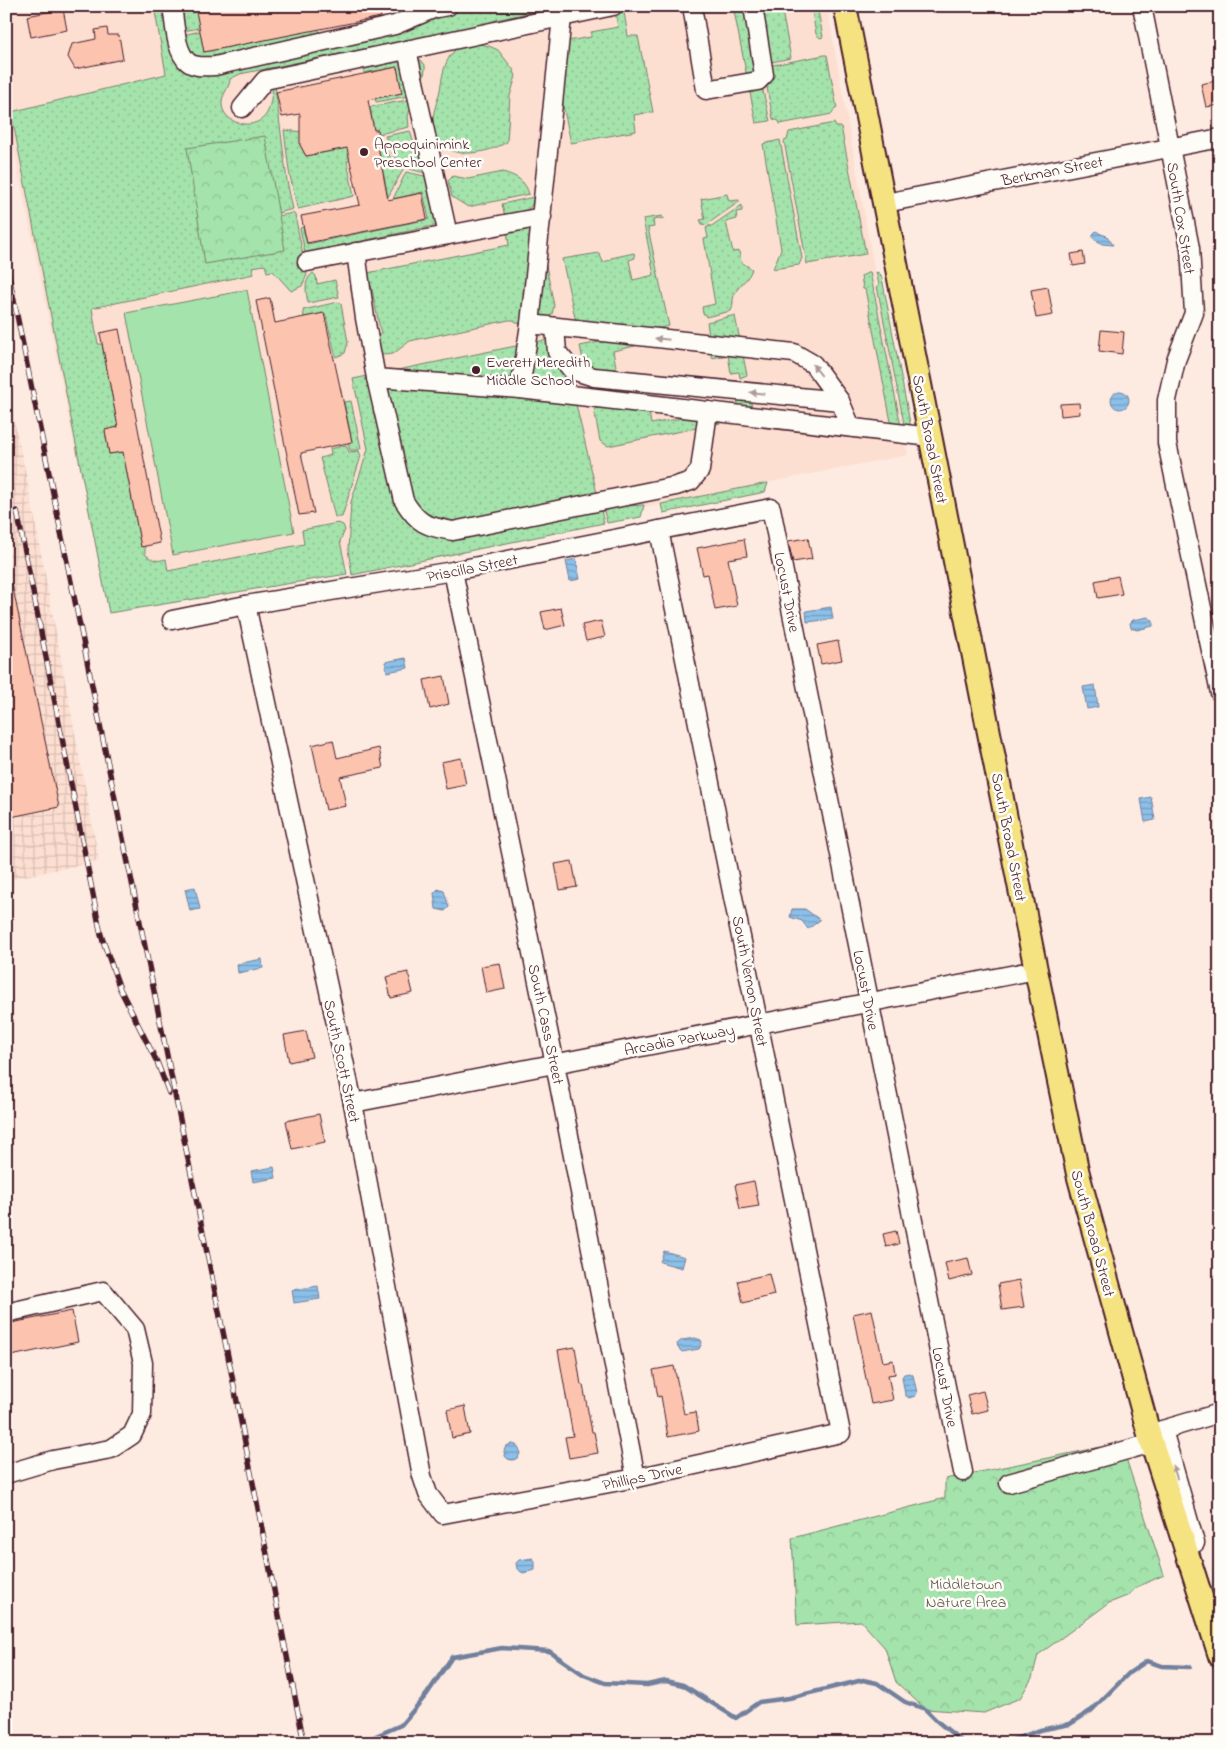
<svg xmlns="http://www.w3.org/2000/svg" width="1226" height="1749" font-family="'Indie Flower',sans-serif">
<style>
.built{fill:#fddfd2}
.industrial{fill:url(#industrial-grid)}
.grass{fill:url(#grass-dots);stroke:#77816b}
.park{fill:url(#park-crowns);stroke:#77816b}
.garden{fill:#a4e3ab;stroke:#77816b}
.water{fill:url(#water-rules);stroke:#72809d}
.lines{fill:none;stroke-linecap:round;stroke-linejoin:round}
.stream{stroke:#72809d;stroke-width:4.5}
.building{fill:#fcc4af;stroke:#4a1f2b}
.minor-casing{stroke:#4a1f2b;stroke-width:21}
.major-casing{stroke:#4a1f2b;stroke-width:26}
.minor{stroke:#fdfcf7;stroke-width:18}
.major{stroke:#f5e382;stroke-width:22}
.rail-casing{stroke:#4a1f2b;stroke-width:5.5}
.rail{stroke:#fdfcf7;stroke-width:4;stroke-dasharray:11;stroke-linecap:butt}
.oneway{fill:#ac999b}
.poi-dot{fill:#4a1f2b;stroke:#fdfcf7;stroke-width:2}
.labels{text-anchor:middle;stroke-width:5;stroke-linejoin:round;paint-order:stroke}
.poi-label{font-size:16px;fill:#4a1f2b;stroke:#fdfcf7;text-anchor:start}
.street-label{font-size:16px;fill:#4a1f2b;stroke:#fdfcf7}
.park-label{font-size:16px;fill:#655a51;stroke:#fdfcf7}
</style>
<defs>
<pattern id="industrial-grid" width="8" height="8" patternUnits="userSpaceOnUse" patternTransform="scale(1.25)"><rect width="8" height="8" fill="#fddfd2"/><path d="M0 4h8M4 0v8" fill="none" stroke="#dabfb4"/></pattern>
<pattern id="grass-dots" width="8" height="8" patternUnits="userSpaceOnUse" patternTransform="scale(1.25)"><rect width="8" height="8" fill="#a4e3ab"/><path d="M2 2h.1M6 6h.1" fill="none" stroke="#8fc293" stroke-width="1.8" stroke-linecap="round"/></pattern>
<pattern id="park-crowns" width="20" height="18" patternUnits="userSpaceOnUse" patternTransform="scale(1.25)"><rect width="20" height="18" fill="#a4e3ab"/><path d="M2 6a3 3 0 1 1 6 0M12 15a3 3 0 1 1 6 0" fill="none" stroke="#8fc293"/></pattern>
<pattern id="water-rules" width="6" height="5" patternUnits="userSpaceOnUse" patternTransform="scale(1.25)"><rect width="6" height="5" fill="#8cc0e9"/><path d="M0 2.5h6" fill="none" stroke="#749bbd"/></pattern>
</defs>
<rect width="100%" height="100%" fill="#fdebe1"/>
<filter id="ink" filterUnits="userSpaceOnUse"><feTurbulence type="fractalNoise" baseFrequency=".02" numOctaves="2"/><feDisplacementMap in="SourceGraphic" scale="10" xChannelSelector="R" yChannelSelector="G"/><feConvolveMatrix kernelMatrix="1 2 1 2 8 2 1 2 1" color-interpolation-filters="sRGB"/></filter>
<g filter="url(#ink)">
<polygon class="built" points="6,6 827,6 908,455 109,613 6,112"/>
<polygon class="industrial" points="6,385 28,483 99,861 6,880"/>
<g class="grass">
<path d="M154,6H166L196,70L473,6H559L496,20L482,25L240,74L230,79C230,87 223,93 222,101C220,123 252,132 265,116C271,109 271,95 273,86L275,85L287,181L293,209L278,213L279,216L293,213L295,215L307,275L302,286L291,291L273,271L267,272L265,265L252,267L254,274L92,308L98,344H102L118,427L105,430L109,454L123,452L141,546H145V554C152,560 156,562 166,559L168,571L304,544L302,530L338,523L343,525L345,530L340,541L347,574L109,613L11,112L166,74Z"/>
<polygon points="178,6 195,6 200,28 183,31"/>
<polygon points="388,6 420,6 391,21"/>
<polygon points="614,6 623,6 628,36 638,36 653,112 634,115 636,131 571,143 550,44 591,37 591,32 618,27"/>
<polygon points="733,6 781,6 791,58 757,65 770,121 756,123"/>
<polygon points="811,6 817,6 823,37 820,38 816,34"/>
<polygon points="318,29 321,34 203,58 192,54 183,35 200,31 204,52"/>
<path d="M475,43L489,46L498,50L513,69L516,76L510,96L507,142C484,156 435,163 433,124C432,113 438,100 440,90C442,77 444,61 454,51C459,45 468,45 475,43Z"/>
<polygon points="824,55 827,55 837,108 835,108 832,114 780,124 779,121 773,119 763,67"/>
<path d="M415,58L421,60L425,65C426,76 420,85 414,95L376,102L375,98L402,93L397,67L364,73V69Z"/>
<polygon points="413,99 408,116 409,127 379,134 378,130 374,130 370,107"/>
<polygon points="834,123 836,127 841,127 866,254 807,264 784,141 787,140 789,132"/>
<polygon points="284,130 305,132 300,145 306,156 347,148 350,160 347,161 354,196 298,209 297,207 289,171"/>
<path d="M410,131C415,150 425,165 444,173L440,175C426,172 404,172 395,158C391,151 388,143 385,136Z"/>
<polygon points="380,138 392,160 403,170 388,197 377,141 380,140"/>
<polygon points="780,140 802,258 799,265 773,269 781,249 763,144"/>
<polygon points="406,172 429,177 452,222 305,253 300,228 303,227 307,244 429,219 423,192 393,199"/>
<path d="M503,172C516,176 525,180 529,194L468,207L452,197L448,181L453,176L468,179Z"/>
<polygon points="727,194 729,201 739,200 739,202 706,225 702,224 700,220 705,219 701,199"/>
<path d="M534,197C532,214 518,213 505,217L502,204Z"/>
<path d="M742,205V211L736,212L737,219L726,222L733,252L739,251L741,262L752,269C748,281 739,284 734,295C732,301 734,306 731,311L706,317L705,314H703L702,307L715,304L704,239L708,238L706,228L710,225V227Z"/>
<polygon points="662,216 664,218 653,220 654,227 648,228 669,326 650,330 639,328 580,340 562,259 599,253 603,262 611,260 611,258 634,253 635,258 629,260 633,280 654,275 643,219"/>
<polygon points="528,228 539,230 554,306 552,314 547,320 521,325 513,320 509,320 410,341 393,354 383,355 373,350 369,337 381,334 371,285 360,287 362,274 509,245 507,231"/>
<polygon points="870,272 903,436 893,432 865,289 863,289 861,276"/>
<polygon points="876,272 879,273 882,278 911,428 906,434 877,286 879,285"/>
<path d="M313,273L316,276L317,284L335,280L339,297L308,303C306,292 303,281 313,273Z"/>
<polygon points="338,302 341,304 348,342 345,353 336,357 325,313 304,317 303,310"/>
<polygon points="731,316 735,316 747,375 740,378 739,372 731,373 728,355 712,358 707,322"/>
<polygon points="634,335 635,346 613,351 618,376 630,385 631,393 592,402 580,346"/>
<polygon points="555,338 561,341 604,523 352,575 348,549 351,502 368,449 353,379"/>
<polygon points="735,387 748,387 753,413 750,417 608,446 600,441 594,410 596,408 632,400 648,405 651,424 719,411 719,407 738,404"/>
<polygon points="351,401 361,448 359,450 350,450 348,443 352,441 344,402"/>
<polygon points="346,445 349,452 359,451 361,456 342,517 335,517 320,458 331,455 330,449"/>
<polygon points="768,483 765,492 663,513 661,504"/>
<polygon points="599,491 627,506 644,505 641,517 607,523"/>
</g>
<g class="park">
<polygon points="265,136 285,250 205,264 187,148"/>
<polygon points="1121,1443 1164,1575 1137,1587 1127,1596 1109,1603 1038,1655 1032,1678 1020,1698 984,1713 925,1709 896,1682 885,1648 861,1621 797,1625 792,1538 945,1498 945,1479"/>
</g>
<polygon class="garden" points="247,290 294,532 173,555 126,313"/>
<g class="water">
<polygon points="1096,231 1101,234 1107,236 1113,245 1102,244 1093,238 1093,234"/>
<circle cx="1120" cy="400" r="9"/>
<polygon points="576,559 580,579 570,581 566,561"/>
<polygon points="831,607 833,619 807,622 806,611"/>
<polygon points="1148,617 1153,621 1153,626 1137,630 1131,628 1130,623 1133,620"/>
<polygon points="406,658 408,668 387,672 385,662"/>
<polygon points="1095,685 1098,707 1087,709 1083,687"/>
<polygon points="1151,797 1155,820 1145,822 1141,799"/>
<polygon points="195,887 200,909 190,911 185,889"/>
<polygon points="438,889 444,891 449,907 445,911 436,909 434,893"/>
<polygon points="792,909 805,909 820,920 808,929 802,921 790,917"/>
<polygon points="262,959 263,968 238,973 237,964"/>
<polygon points="274,1167 276,1178 253,1182 251,1171"/>
<polygon points="664,1251 685,1257 682,1268 660,1262"/>
<polygon points="318,1286 320,1299 294,1303 292,1290"/>
<polygon points="695,1338 701,1340 702,1343 699,1349 682,1352 678,1348 677,1344 682,1340"/>
<polygon points="910,1373 913,1375 917,1393 915,1396 909,1398 905,1395 902,1377 904,1374"/>
<circle cx="512" cy="1452" r="8"/>
<polygon points="533,1558 535,1562 535,1570 523,1573 517,1569 516,1563 519,1560"/>
</g>
<g class="lines">
<g class="stream">
<polyline points="334,1743 369,1739 401,1725 427,1694 452,1657 502,1648 549,1651 584,1675 605,1683 647,1685 666,1681 683,1685 736,1718 759,1702 789,1698 863,1680 877,1683 905,1702 925,1709 938,1722 964,1743"/>
<polyline points="1004,1743 1040,1730 1070,1724 1092,1710 1129,1673 1147,1661 1162,1666 1190,1667"/>
</g>
</g>
<g class="building">
<polygon points="195,6 379,6 381,17 204,52"/>
<polygon points="63,9 67,30 31,37 27,16"/>
<polygon points="107,28 108,35 119,35 123,59 75,69 68,57 72,44 96,39 95,30"/>
<polygon points="397,67 402,93 368,100 374,130 378,130 380,140 377,141 388,200 422,193 427,219 307,243 301,216 360,205 347,148 306,156 300,145 300,114 282,117 276,92"/>
<polygon points="1220,80 1220,105 1206,107 1201,84"/>
<polygon points="1083,252 1085,264 1073,266 1071,254"/>
<polygon points="1048,287 1053,315 1036,318 1031,290"/>
<polygon points="270,298 275,323 324,313 352,442 301,453 314,513 299,515 256,301"/>
<polygon points="119,329 160,543 141,547 123,452 109,454 105,430 118,427 100,333"/>
<polygon points="1101,330 1124,332 1122,354 1099,351"/>
<polygon points="1079,403 1080,414 1061,416 1060,404"/>
<polygon points="808,538 812,559 793,562 788,541"/>
<polygon points="744,539 747,556 728,559 737,606 715,610 708,574 703,575 697,548"/>
<polygon points="1118,576 1122,594 1098,598 1095,581"/>
<polygon points="12,584 59,807 6,818 6,585"/>
<polygon points="561,608 565,625 545,630 541,612"/>
<polygon points="601,621 605,637 586,641 582,625"/>
<polygon points="838,641 842,660 821,664 817,645"/>
<polygon points="444,676 449,704 430,709 424,680"/>
<polygon points="333,740 337,758 379,748 383,768 340,777 346,806 326,810 312,745"/>
<polygon points="461,758 466,785 446,789 441,762"/>
<polygon points="572,861 577,887 560,890 555,864"/>
<polygon points="500,963 505,989 486,993 481,966"/>
<polygon points="408,972 413,993 391,998 386,977"/>
<polygon points="306,1031 312,1057 289,1062 284,1035"/>
<polygon points="319,1114 325,1142 292,1149 286,1121"/>
<polygon points="754,1181 759,1206 740,1209 735,1185"/>
<polygon points="896,1231 899,1244 886,1247 883,1234"/>
<polygon points="968,1258 972,1275 949,1281 945,1263"/>
<polygon points="769,1274 774,1295 743,1303 738,1281"/>
<polygon points="1019,1280 1024,1307 1002,1310 998,1284"/>
<polygon points="872,1310 883,1362 893,1360 895,1374 888,1375 893,1400 871,1404 853,1314"/>
<polygon points="72,1311 78,1342 11,1356 6,1324"/>
<polygon points="575,1347 581,1385 583,1385 592,1432 594,1432 598,1453 569,1458 565,1437 573,1436 558,1350"/>
<polygon points="674,1366 684,1414 696,1412 699,1431 668,1437 661,1396 658,1397 653,1370"/>
<polygon points="983,1391 988,1410 972,1414 967,1395"/>
<polygon points="465,1406 470,1434 452,1438 447,1410"/>
</g>
<g class="lines">
<defs>
<g id="minor">
<path d="M172,6C175,23 175,51 188,62C195,68 207,66 215,66L395,25L433,9L448,6"/>
<polyline points="692,6 706,90 758,81 764,75 753,6"/>
<polyline points="1142,6 1190,248 1194,313 1176,360 1167,400 1167,443 1220,693"/>
<polyline points="562,17 530,324 520,389 931,437"/>
<polyline points="407,50 448,235"/>
<polyline points="242,108 265,80 613,6"/>
<polyline points="885,203 1220,138"/>
<polyline points="356,252 365,318 376,378 520,389"/>
<polyline points="307,262 542,217"/>
<polyline points="530,324 794,353 813,364 840,401 851,427"/>
<polyline points="555,327 557,352 572,370 594,377 840,401"/>
<path d="M376,378L404,501C419,525 426,526 453,531L676,486L691,481L700,470L708,411"/>
<polyline points="453,571 555,1064 636,1478"/>
<polyline points="246,605 353,1103 422,1476 428,1494 443,1514 636,1478 841,1433 659,530"/>
<polyline points="172,620 246,605 453,571 771,508 963,1472"/>
<polyline points="353,1103 1036,970"/>
<polyline points="6,1313 103,1291 135,1329 143,1363 142,1414 132,1435 111,1449 53,1460 6,1474"/>
<polyline points="1163,1430 1195,1543"/>
<polyline points="1152,1433 1220,1413"/>
<polyline points="1009,1483 1152,1443"/>
</g>
<polyline id="major" points="845,6 1036,970 1078,1174 1149,1434 1220,1656"/>
</defs>
<use href="#minor" class="minor-casing"/>
<use href="#major" class="major-casing"/>
<use href="#minor" class="minor"/>
<use href="#major" class="major"/>
<defs>
<g id="rail">
<polyline points="6,261 231,1371 304,1743"/>
<polyline points="17,511 101,935 120,989 157,1062 169,1093"/>
</g>
</defs>
<use href="#rail" class="rail-casing"/>
<use href="#rail" class="rail"/>
</g>
<defs><path id="oneway-solid" d="M-6-.8H1V-3.2L6.5 0L1 3.2V.8H-6Z" transform="scale(1.25)"/></defs>
<g class="oneway">
<use href="#oneway-solid" transform="translate(662 339) rotate(-174)"/>
<use href="#oneway-solid" transform="translate(817 370) rotate(-128)"/>
<use href="#oneway-solid" transform="translate(757 393) rotate(-174)"/>
<use href="#oneway-solid" transform="translate(1175 1472) rotate(-106)"/>
</g>
</g>
<g class="poi-dot">
<circle cx="364" cy="152" r="5"/>
<circle cx="476" cy="370" r="5"/>
</g>
<g class="labels">
<g class="poi-label">
<text x="374" y="149">Appoquinimink<tspan x="374" dy="18">Preschool Center</tspan></text>
<text x="486" y="367">Everett Meredith<tspan x="486" dy="18">Middle School</tspan></text>
</g>
<g class="street-label">
<text transform="translate(1052 170) rotate(-11)" y="6">Berkman Street</text>
<text transform="translate(1182 218) rotate(81)" y="6">South Cox Street</text>
<text transform="translate(931 439) rotate(79)" y="6">South Broad Street</text>
<text transform="translate(472 567) rotate(-11)" y="6">Priscilla Street</text>
<text transform="translate(788 592) rotate(79)" y="6">Locust Drive</text>
<text transform="translate(1010 837) rotate(79)" y="6">South Broad Street</text>
<text transform="translate(751 981) rotate(79)" y="6">South Vernon Street</text>
<text transform="translate(867 990) rotate(79)" y="6">Locust Drive</text>
<text transform="translate(547 1024) rotate(78)" y="6">South Cass Street</text>
<text transform="translate(679 1039) rotate(-11)" y="6">Arcadia Parkway</text>
<text transform="translate(343 1061) rotate(78)" y="6">South Scott Street</text>
<text transform="translate(1094 1233) rotate(75)" y="6">South Broad Street</text>
<text transform="translate(946 1387) rotate(79)" y="6">Locust Drive</text>
<text transform="translate(642 1476) rotate(-12)" y="6">Phillips Drive</text>
</g>
<g class="park-label">
<text x="966" y="1589">Middletown<tspan x="966" dy="18">Nature Area</tspan></text>
</g>
</g>
<rect width="1226" height="1749" fill="none" stroke="#fdfcf7" stroke-width="25"/>
<rect x="12" y="12" width="1201" height="1724" fill="none" stroke="#4a1f2b" stroke-width="2" filter="url(#ink)"/>
</svg>
